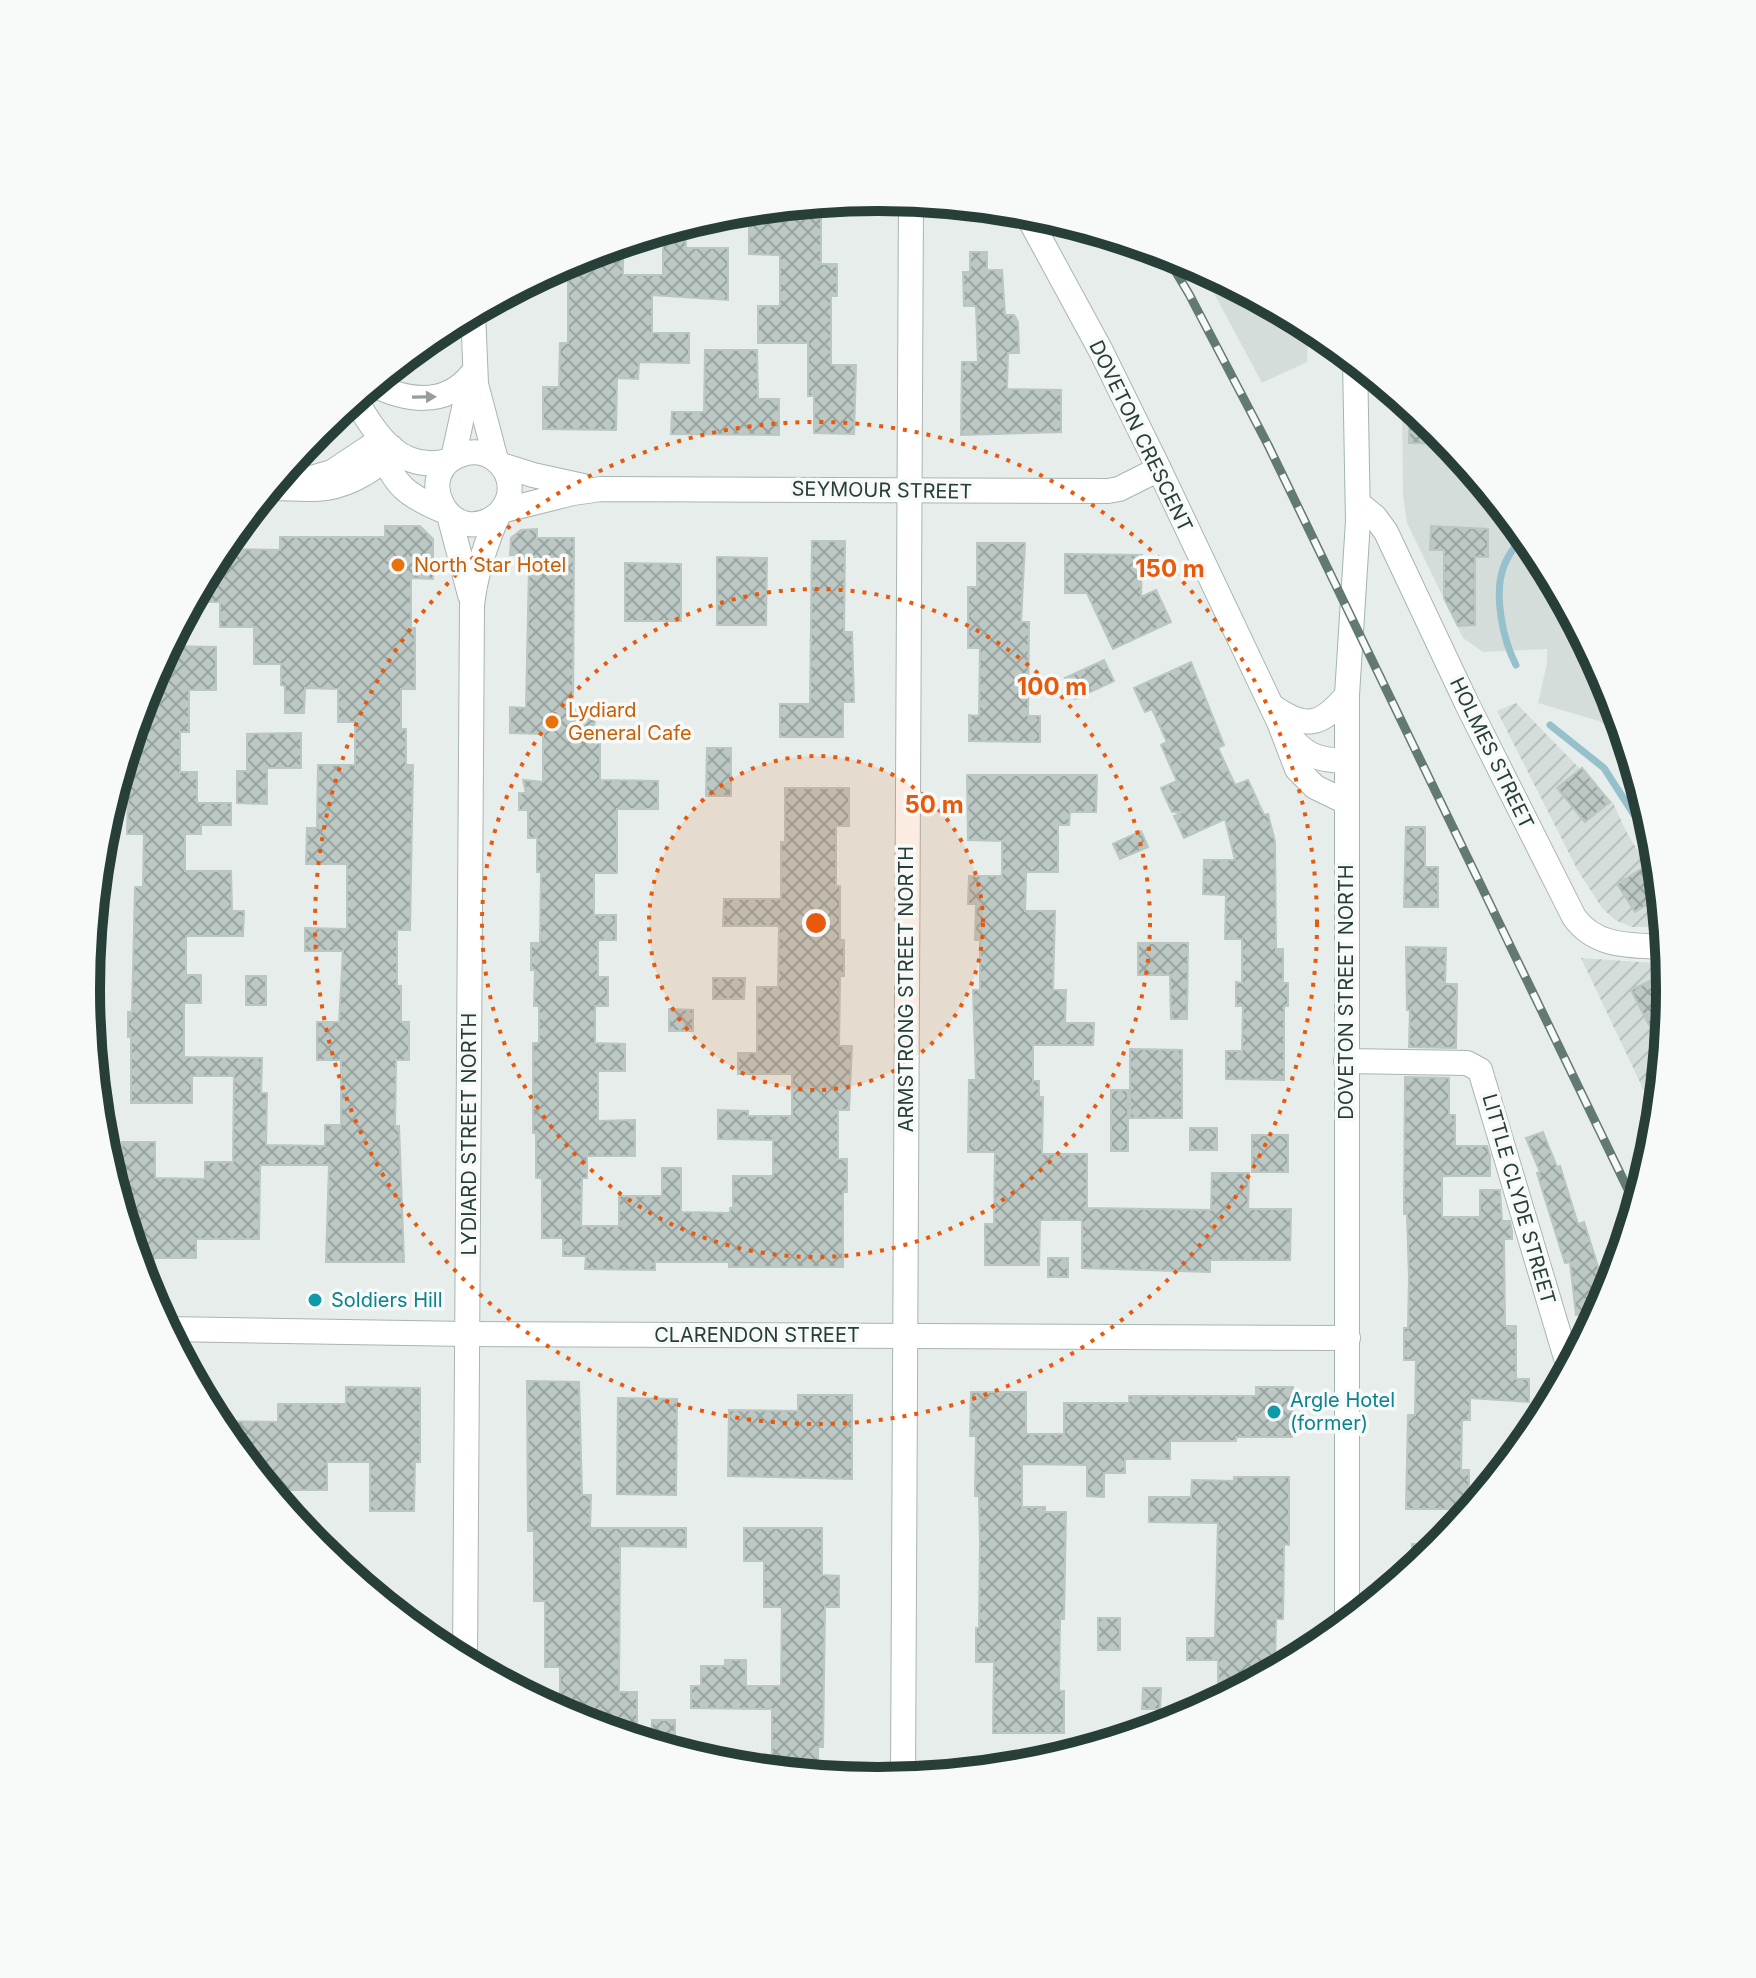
<svg xmlns="http://www.w3.org/2000/svg" width="1756" height="1978" font-family="Inter,sans-serif">
<style>
.built{fill:#d5ddda}
.industrial{fill:url(#industrial-furrows)}
.lines{fill:none;stroke-linecap:round;stroke-linejoin:round}
.stream{stroke:#96c0cb;stroke-width:7}
.building{fill:url(#building-cross-hatch);stroke:#b9c6c2;stroke-width:2}
.minor-casing{stroke:#a9b5b2;stroke-width:26}
.tertiary-casing{stroke:#a9b5b2;stroke-width:26}
.secondary-casing{stroke:#a3b5b0;stroke-width:26}
.minor{stroke:#fff;stroke-width:24}
.tertiary{stroke:#fff;stroke-width:24}
.secondary{stroke:#fff;stroke-width:24}
.rail-casing{stroke:#627974;stroke-width:9}
.rail{stroke:#f7faf9;stroke-width:6;stroke-dasharray:18;stroke-linecap:butt}
.oneway{fill:#939e9c}
.ring{fill:none;stroke:#e8590c;stroke-width:4;stroke-dasharray:4 8}
.food-dot{fill:#e8710a;stroke:#f7faf9;stroke-width:3}
.culture-dot{fill:#0f9aa8;stroke:#f7faf9;stroke-width:3}
.labels{text-anchor:middle;stroke-width:7;stroke-linejoin:round;paint-order:stroke}
.street-label{font-size:20px;fill:#273e39;stroke:#f7faf9}
.food-label{font-size:20px;fill:#c56008;stroke:#f7faf9;text-anchor:start}
.culture-label{font-size:20px;fill:#0d838f;stroke:#f7faf9;text-anchor:start}
.rim{fill:none;stroke:#273e39;stroke-width:10}
.centre{fill:#e8590c;stroke:#f7faf9;stroke-width:4}
.ring-label{font-size:24px;text-anchor:middle;font-weight:bold;fill:#e8590c;stroke:#f7faf9;stroke-width:7;stroke-linejoin:round;paint-order:stroke}
</style>
<defs>
<pattern id="industrial-furrows" width="10" height="10" patternUnits="userSpaceOnUse" patternTransform="scale(2)"><rect width="10" height="10" fill="#d5ddda"/><path d="M-1 1l2-2M0 10L10 0M9 11l2-2" fill="none" stroke="#b7bfbc"/></pattern>
<pattern id="building-cross-hatch" width="8" height="8" patternUnits="userSpaceOnUse" patternTransform="scale(2)"><rect width="8" height="8" fill="#bcc8c4"/><path d="M0 0l8 8M0 8l8-8" fill="none" stroke="#99a4a0"/></pattern>
</defs>
<rect width="100%" height="100%" fill="#e6edeb"/>
<g class="built">
<polygon points="1200,267 1308,325 1307,362 1262,383"/>
<polygon points="1402,399 1438,429 1537,549 1610,686 1626,739 1599,721 1538,703 1547,663 1547,649 1483,652 1463,638 1407,523 1403,495"/>
<polygon points="954,1758 1056,1759 1032,1766 954,1774"/>
</g>
<g class="industrial">
<polygon points="1516,703 1613,803 1626,831 1660,888 1664,927 1632,927 1615,920 1602,908 1577,869 1497,711"/>
<polygon points="1581,958 1668,964 1670,989 1657,1118"/>
</g>
<g class="lines">
<g class="stream">
<path d="M1516,665C1503,640 1493,594 1504,566C1508,554 1517,544 1524,534"/>
<polyline points="1550,725 1604,768 1656,849"/>
</g>
</g>
<g class="building">
<polygon points="794,205 821,205 821,264 837,264 837,296 831,296 831,365 856,365 854,434 814,433 814,396 808,396 808,343 758,343 758,306 780,306 780,255 749,254 749,210"/>
<polygon points="685,224 686,248 728,248 728,300 652,295 652,333 689,333 689,363 639,362 638,379 617,378 616,430 543,429 543,387 559,387 560,343 568,343 568,261 623,243 623,275 663,275 663,231"/>
<polygon points="970,252 987,252 987,270 1002,270 1005,315 1014,315 1018,322 1019,353 1008,353 1007,389 1061,390 1061,432 961,435 962,362 978,362 976,306 964,306 963,272 970,272"/>
<polygon points="705,350 757,350 758,399 779,399 779,435 671,434 672,412 704,412"/>
<polygon points="1415,410 1438,429 1450,444 1409,443 1409,421 1415,421"/>
<polygon points="385,526 420,526 433,539 433,579 411,578 411,628 415,628 415,689 401,689 401,729 406,729 406,765 413,765 410,930 397,930 397,986 401,986 401,1022 409,1022 409,1060 396,1060 395,1126 399,1126 404,1262 326,1262 329,1165 260,1165 259,1239 196,1239 196,1258 154,1258 153,1266 138,1266 121,1210 122,1142 155,1142 155,1178 205,1179 205,1162 233,1162 234,1076 192,1076 192,1103 131,1103 131,1037 128,1037 128,1012 132,1012 135,887 143,887 144,834 127,834 129,766 126,766 126,753 146,686 167,646 216,647 216,690 189,690 189,732 180,732 180,772 197,772 197,803 231,803 231,825 201,825 201,834 185,834 185,871 231,871 232,911 244,911 243,936 186,936 186,975 201,975 201,1003 184,1003 184,1057 262,1058 261,1093 267,1093 266,1145 325,1146 325,1125 341,1125 341,1060 317,1060 317,1022 339,1022 343,951 305,951 305,928 347,929 347,864 306,864 307,828 317,828 318,765 355,765 355,722 338,722 338,689 305,688 304,713 285,713 285,686 281,685 281,664 254,664 254,627 220,627 220,602 191,602 221,549 280,550 280,537 385,537"/>
<polygon points="1431,526 1488,529 1488,557 1475,557 1475,625 1458,626 1444,598 1444,550 1430,550"/>
<polygon points="537,529 537,538 574,538 573,709 595,710 594,742 600,742 600,780 658,781 658,809 617,809 617,873 594,873 594,915 616,915 616,940 598,940 598,977 608,977 608,1006 595,1006 595,1043 625,1044 625,1071 598,1071 598,1121 635,1120 635,1156 587,1156 587,1178 582,1178 581,1226 619,1226 619,1196 662,1196 662,1168 681,1168 681,1212 730,1213 730,1208 733,1208 733,1176 773,1176 773,1140 718,1139 718,1110 748,1111 748,1116 792,1116 792,1074 738,1074 738,1053 757,1053 757,987 778,987 779,926 723,926 724,899 781,899 781,842 785,842 785,788 849,788 849,826 836,826 836,886 840,886 840,940 844,940 844,976 840,976 839,1046 852,1046 849,1110 838,1110 838,1159 847,1159 847,1192 843,1192 843,1267 729,1267 729,1262 655,1262 655,1270 585,1269 586,1256 563,1256 563,1238 542,1238 542,1178 536,1178 536,1133 533,1133 533,1043 539,1043 539,1006 534,1006 535,970 531,970 531,943 540,943 541,872 537,872 537,838 528,838 528,810 519,810 519,793 526,793 523,780 543,782 543,734 510,733 510,707 526,708 529,567 520,568 520,555 510,555 511,538 521,530"/>
<polygon points="812,541 845,541 844,632 852,632 854,702 843,702 843,737 780,737 780,704 810,704"/>
<polygon points="977,543 1025,543 1021,622 1029,622 1028,716 1040,716 1040,742 969,741 969,715 979,716 980,648 968,648 968,587 977,587"/>
<polygon points="1065,554 1142,555 1141,597 1156,590 1171,622 1113,649 1087,593 1065,593"/>
<polygon points="717,557 767,558 766,625 717,625"/>
<polygon points="625,563 681,564 681,621 625,621"/>
<polygon points="1104,660 1114,681 1075,699 1065,678"/>
<polygon points="1191,662 1224,745 1218,748 1235,785 1248,780 1264,815 1268,814 1275,842 1276,949 1283,949 1283,983 1288,983 1288,1006 1284,1006 1284,1080 1226,1079 1226,1051 1242,1051 1243,1006 1236,1006 1236,982 1242,983 1242,939 1225,939 1226,895 1203,894 1204,860 1235,860 1225,819 1184,838 1174,816 1182,812 1172,812 1161,788 1177,781 1161,745 1167,742 1152,709 1145,712 1134,688"/>
<polygon points="301,733 301,768 267,768 267,804 237,803 237,771 247,771 247,734"/>
<polygon points="707,748 731,748 731,796 706,796"/>
<polygon points="1582,768 1610,802 1585,822 1557,788"/>
<polygon points="967,775 1097,775 1096,812 1070,812 1069,825 1058,825 1058,872 1026,872 1025,911 1055,911 1053,990 1066,990 1065,1023 1094,1023 1093,1045 1033,1045 1033,1081 1039,1081 1039,1097 1043,1097 1042,1154 1087,1154 1087,1208 1211,1210 1212,1173 1249,1173 1248,1209 1291,1209 1290,1260 1210,1260 1210,1272 1082,1268 1082,1220 1040,1220 1039,1265 985,1265 985,1224 994,1224 995,1152 968,1152 969,1080 976,1080 973,990 980,990 980,940 975,940 976,904 968,904 969,876 1002,876 1002,841 968,840"/>
<polygon points="1406,827 1425,827 1425,867 1438,867 1438,907 1404,907"/>
<polygon points="1141,831 1148,847 1120,859 1113,844"/>
<polygon points="1643,868 1661,896 1635,912 1617,884"/>
<polygon points="1138,943 1188,943 1187,1019 1171,1019 1170,975 1138,975"/>
<polygon points="1406,947 1446,948 1445,984 1457,984 1456,1048 1409,1047 1410,1010 1407,1010"/>
<rect x="246" y="976" width="20" height="29"/>
<polygon points="1660,976 1669,995 1667,1019 1650,1027 1631,990"/>
<polygon points="713,978 745,978 744,999 713,999"/>
<polygon points="669,1009 693,1010 693,1031 669,1031"/>
<polygon points="1130,1049 1182,1050 1182,1118 1130,1118"/>
<polygon points="1405,1077 1449,1078 1449,1115 1455,1115 1455,1146 1487,1146 1490,1156 1490,1176 1442,1176 1442,1217 1480,1217 1480,1190 1500,1190 1502,1221 1510,1221 1512,1231 1512,1239 1504,1239 1505,1326 1516,1326 1516,1379 1529,1379 1529,1402 1470,1398 1470,1420 1462,1420 1461,1470 1469,1470 1469,1509 1406,1509 1408,1415 1415,1415 1416,1360 1404,1360 1404,1328 1408,1328 1409,1277 1407,1214 1404,1214"/>
<rect x="1111" y="1090" width="17" height="61"/>
<rect x="1190" y="1128" width="27" height="22"/>
<polygon points="1543,1132 1557,1167 1560,1166 1578,1224 1584,1222 1601,1276 1605,1275 1607,1297 1587,1335 1584,1314 1576,1315 1570,1262 1565,1263 1537,1173 1540,1172 1526,1138"/>
<rect x="1252" y="1135" width="36" height="37"/>
<rect x="1048" y="1258" width="20" height="19"/>
<polygon points="527,1381 579,1382 582,1495 591,1495 590,1528 686,1528 686,1547 620,1546 619,1692 637,1692 637,1730 606,1730 574,1721 560,1713 560,1667 545,1667 545,1601 534,1601 534,1531 528,1531"/>
<polygon points="346,1387 420,1388 420,1462 415,1462 414,1511 370,1511 370,1462 327,1462 327,1490 277,1490 277,1478 260,1478 215,1421 278,1422 278,1404 346,1404"/>
<polygon points="1256,1387 1293,1387 1292,1437 1236,1437 1236,1441 1170,1441 1170,1459 1125,1459 1125,1473 1104,1473 1104,1497 1087,1496 1087,1465 1022,1464 1022,1507 1045,1507 1045,1512 1066,1512 1064,1619 1060,1619 1059,1691 1064,1691 1064,1733 993,1733 994,1662 976,1662 976,1628 979,1628 980,1544 979,1496 975,1496 976,1436 970,1436 971,1392 1026,1392 1026,1434 1064,1434 1064,1403 1129,1403 1129,1396 1256,1396"/>
<polygon points="798,1395 852,1395 852,1479 728,1476 729,1410 798,1411"/>
<polygon points="618,1398 677,1399 676,1495 617,1494"/>
<polygon points="1234,1477 1289,1477 1289,1545 1284,1544 1283,1619 1276,1619 1275,1671 1218,1701 1218,1660 1187,1660 1187,1638 1215,1638 1218,1523 1149,1522 1149,1497 1191,1497 1192,1480 1234,1481"/>
<polygon points="744,1528 822,1528 822,1575 839,1576 839,1607 825,1607 823,1747 818,1747 818,1775 772,1771 772,1709 691,1708 691,1686 701,1686 701,1666 725,1666 725,1660 746,1660 746,1686 781,1686 782,1607 764,1607 764,1561 744,1561"/>
<polygon points="1412,1544 1441,1545 1412,1571"/>
<rect x="1098" y="1618" width="22" height="32"/>
<polygon points="1143,1688 1161,1688 1160,1709 1142,1709"/>
<polygon points="652,1720 675,1720 675,1751 651,1744"/>
</g>
<g class="lines">
<defs>
<g id="minor">
<polyline points="1025,211 1101,351 1159,469 1279,722 1297,769 1315,787 1346,802"/>
<path d="M372,384C406,401 445,407 471,375"/>
<path d="M355,399C377,436 400,473 448,461"/>
<path d="M379,446C394,486 407,496 446,512"/>
<polyline points="501,465 533,475 583,486"/>
<path d="M269,488C308,488 328,495 364,474C377,466 384,461 391,447L377,442L332,472L277,488"/>
<path d="M1358,503L1375,517L1386,532L1467,704L1574,917C1596,948 1631,945 1666,947"/>
<polyline points="501,511 573,493 601,489 1108,491 1119,489 1159,469"/>
<path d="M1272,706C1306,730 1321,726 1347,695"/>
<path d="M1285,731C1305,755 1315,760 1346,761"/>
<polyline points="1346,1061 1467,1063 1480,1070 1569,1368"/>
<polyline points="166,1329 468,1334 1348,1338"/>
<polyline points="903,1779 911,200"/>
</g>
<g id="tertiary">
<polyline points="473,312 476,384 496,460"/>
<polyline points="453,458 470,381"/>
<polyline points="449,515 470,595"/>
<path d="M465,1662L472,605C475,577 484,549 495,522C499,512 507,506 509,495C512,480 505,466 493,458C484,452 473,451 463,454C409,470 450,553 498,514"/>
</g>
<polyline id="secondary" points="1347,1624 1347,695 1358,521 1355,360"/>
</defs>
<use href="#minor" class="minor-casing"/>
<use href="#tertiary" class="tertiary-casing"/>
<use href="#secondary" class="secondary-casing"/>
<use href="#minor" class="minor"/>
<use href="#tertiary" class="tertiary"/>
<use href="#secondary" class="secondary"/>
<defs>
<polyline id="rail" points="1164,252 1189,294 1268,445 1636,1206"/>
</defs>
<use href="#rail" class="rail-casing"/>
<use href="#rail" class="rail"/>
</g>
<defs><path id="oneway-solid" d="M-6-.8H1V-3.2L6.5 0L1 3.2V.8H-6Z" transform="scale(2)"/></defs>
<use class="oneway" href="#oneway-solid" transform="translate(424 397) rotate(-1)"/>
<circle cx="816" cy="923" r="167" fill="#e8590c" fill-opacity=".12"/>
<g class="ring">
<circle cx="816" cy="923" r="167"/>
<circle cx="816" cy="923" r="334"/>
<circle cx="816" cy="923" r="501"/>
</g>
<g class="food-dot">
<circle cx="398" cy="565" r="8"/>
<circle cx="552" cy="722" r="8"/>
</g>
<g class="culture-dot">
<circle cx="315" cy="1300" r="8"/>
<circle cx="1274" cy="1412" r="8"/>
</g>
<g class="labels">
<g class="street-label">
<text transform="translate(1141 436) rotate(64)" y="7">DOVETON CRESCENT</text>
<text transform="translate(882 490) rotate(1)" y="7">SEYMOUR STREET</text>
<text transform="translate(1492 753) rotate(64)" y="7">HOLMES STREET</text>
<text transform="translate(906 989) rotate(-90)" y="7">ARMSTRONG STREET NORTH</text>
<text transform="translate(1346 992) rotate(-90)" y="7">DOVETON STREET NORTH</text>
<text transform="translate(469 1134) rotate(-90)" y="7">LYDIARD STREET NORTH</text>
<text transform="translate(1519 1199) rotate(74)" y="7">LITTLE CLYDE STREET</text>
<text x="757" y="1342">CLARENDON STREET</text>
</g>
<g class="food-label">
<text x="414" y="572">North Star Hotel</text>
<text x="568" y="717">Lydiard<tspan x="568" dy="23">General Cafe</tspan></text>
</g>
<g class="culture-label">
<text x="331" y="1307">Soldiers Hill</text>
<text x="1290" y="1407">Argle Hotel<tspan x="1290" dy="23">(former)</tspan></text>
</g>
</g>
<path d="M0 0H1756V1978H0ZM100 989a778 778 0 1 1 1556 0a778 778 0 1 1-1556 0Z" fill="#f7faf9" fill-rule="evenodd"/>
<path class="rim" d="M100 989a778 778 0 1 1 1556 0a778 778 0 1 1-1556 0Z"/>
<circle cx="816" cy="923" r="12" class="centre"/>
<g class="ring-label">
<text x="1170" y="577">150 m</text>
<text x="1052" y="695">100 m</text>
<text x="934" y="813">50 m</text>
</g>
</svg>
